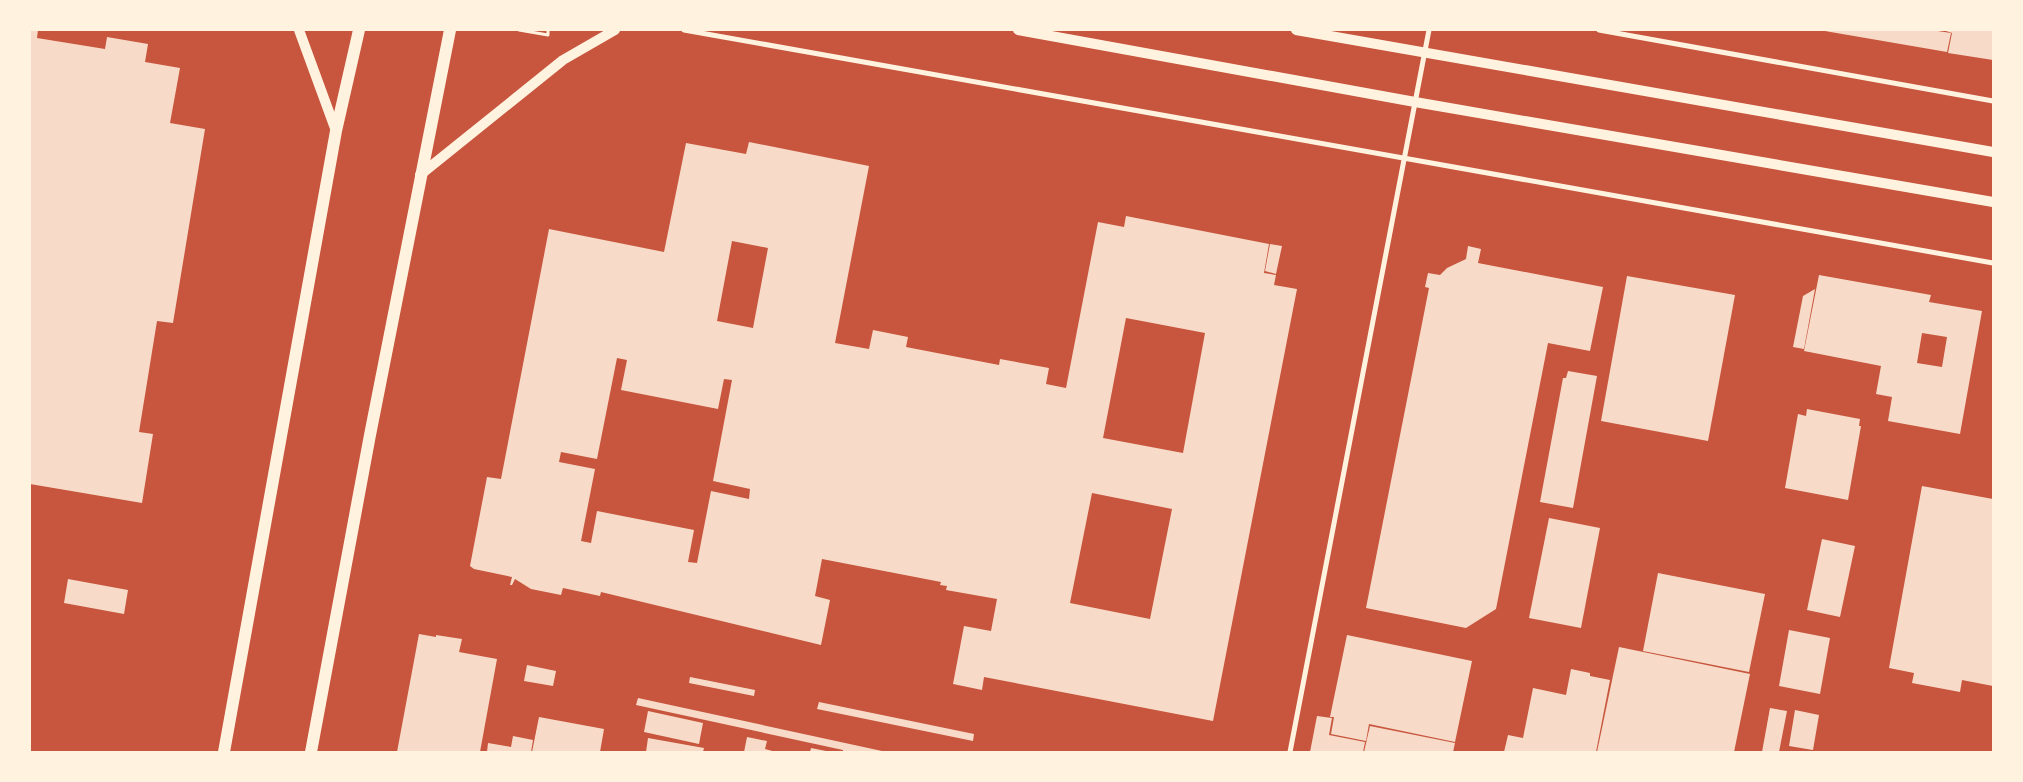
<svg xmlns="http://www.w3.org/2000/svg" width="2023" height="782" font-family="Roboto,sans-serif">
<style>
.building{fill:#f7dbc8;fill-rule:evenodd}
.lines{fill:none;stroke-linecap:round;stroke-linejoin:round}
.path{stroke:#fff3e0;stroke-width:3}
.minor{stroke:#fff3e0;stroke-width:5}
.secondary{stroke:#fff3e0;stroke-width:10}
.primary{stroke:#fff3e0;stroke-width:12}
</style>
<rect width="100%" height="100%" fill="#c8553d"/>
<g class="building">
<polygon points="30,30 38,30 37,38 105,49 107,37 148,44 145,62 180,68 170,123 205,129 173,323 157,321 139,432 153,434 142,503 30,484"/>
<polygon points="1819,30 1931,30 1951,33 1947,52"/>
<polygon points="1943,30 1993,30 1993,60 1948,53 1952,33"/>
<path d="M749,142L869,166L835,343L869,349L873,330L908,337L906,347L999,365L1000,359L1049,368L1046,384L1066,388L1098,222L1124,227L1126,216L1269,244L1264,273L1276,275L1274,285L1297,289L1213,721L984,677L982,690L953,684L964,626L991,631L997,599L946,590L947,586L940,585L941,582L822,559L815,596L830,600L821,645L601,592L600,596L563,588L561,595L531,589L515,579L512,585H510L512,577L474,569L470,566L487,477L501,479L549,229L664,252L686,143L746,154ZM732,241L768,248L753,328L717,321ZM1126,318L1205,333L1183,453L1103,438ZM617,358L627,360L621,390L718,409L724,379L732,380L713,481L750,489L749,499L711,491L697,563L688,562L694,530L597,511L591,543L581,541L595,469L559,462L561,452L597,459ZM1092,493L1172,509L1150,619L1070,603Z"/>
<polygon points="1270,244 1282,246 1276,274 1265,271"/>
<polygon points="1468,246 1481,249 1478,263 1603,287 1590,351 1548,343 1496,609 1466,628 1366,608 1429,288 1425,287 1428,273 1440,275 1447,268 1466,259"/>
<path d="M1819,275L1931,295L1929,302L1982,311L1960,434L1888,421L1892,397L1876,394L1881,366L1804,351ZM1922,333L1947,337L1942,367L1917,363Z"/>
<polygon points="1627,276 1735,295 1708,441 1601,421"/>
<polygon points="1815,289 1804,349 1793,347 1803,296"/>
<polygon points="1568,371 1597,376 1573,508 1540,502 1563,378 1566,378"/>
<polygon points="1807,409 1860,419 1859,426 1861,426 1848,500 1785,488 1798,414 1806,416"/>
<polygon points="1922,486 1993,499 1993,686 1962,680 1960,692 1912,683 1914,673 1889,668"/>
<polygon points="1549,518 1600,528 1581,628 1529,618"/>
<polygon points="1822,539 1855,546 1840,617 1807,610"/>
<polygon points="1658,573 1765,594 1749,672 1643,651"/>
<polygon points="68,579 128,590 124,614 64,603"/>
<polygon points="1789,630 1830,638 1820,694 1779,686"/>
<polygon points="419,634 436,637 436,635 462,639 459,652 497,659 480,752 397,752"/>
<polygon points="1347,635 1472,661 1455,742 1369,724 1366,741 1331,734 1334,717 1330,717"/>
<polygon points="1619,647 1750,674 1734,752 1597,752"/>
<polygon points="527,665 556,671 553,686 524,681"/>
<polygon points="1571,669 1590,673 1590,676 1610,680 1596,752 1504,752 1508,735 1523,738 1533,688 1566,695"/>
<polygon points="690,677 755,690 754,696 689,683"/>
<polygon points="638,698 882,751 882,752 843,752 843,750 636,705"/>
<polygon points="819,702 974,734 973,741 817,709"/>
<polygon points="1770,708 1787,711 1779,752 1762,752"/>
<polygon points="1795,710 1819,715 1813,750 1789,746"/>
<polygon points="648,711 703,723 699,744 644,732"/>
<polygon points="1317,716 1332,718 1329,735 1365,742 1363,752 1310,752"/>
<polygon points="539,717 604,729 600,752 532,752"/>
<polygon points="1370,726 1455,743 1453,752 1364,752"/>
<polygon points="513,736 533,740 531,752 487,752 488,743 511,747"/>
<polygon points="747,737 767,741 765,749 776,752 744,752"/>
<polygon points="648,738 704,748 703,752 646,752"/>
<polygon points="811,748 826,751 826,752 810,752"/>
</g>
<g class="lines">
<polyline class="path" points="519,30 548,35 548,30"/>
<g class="minor">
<polyline points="684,30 1993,263"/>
<polyline points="1599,30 1993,101"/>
<polyline points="1290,752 1429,30"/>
</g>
<g class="secondary">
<polyline points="299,30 336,131"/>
<polyline points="1018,30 1415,102 1993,202"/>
<polyline points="1296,30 1993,152"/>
<polyline points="420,175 563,60 615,30"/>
</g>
<g class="primary">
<polyline points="224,752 336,131 359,30"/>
<polyline points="311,752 370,435 450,30"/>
</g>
</g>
<rect width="2023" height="782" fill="none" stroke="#fff3e0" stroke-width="62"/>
</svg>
